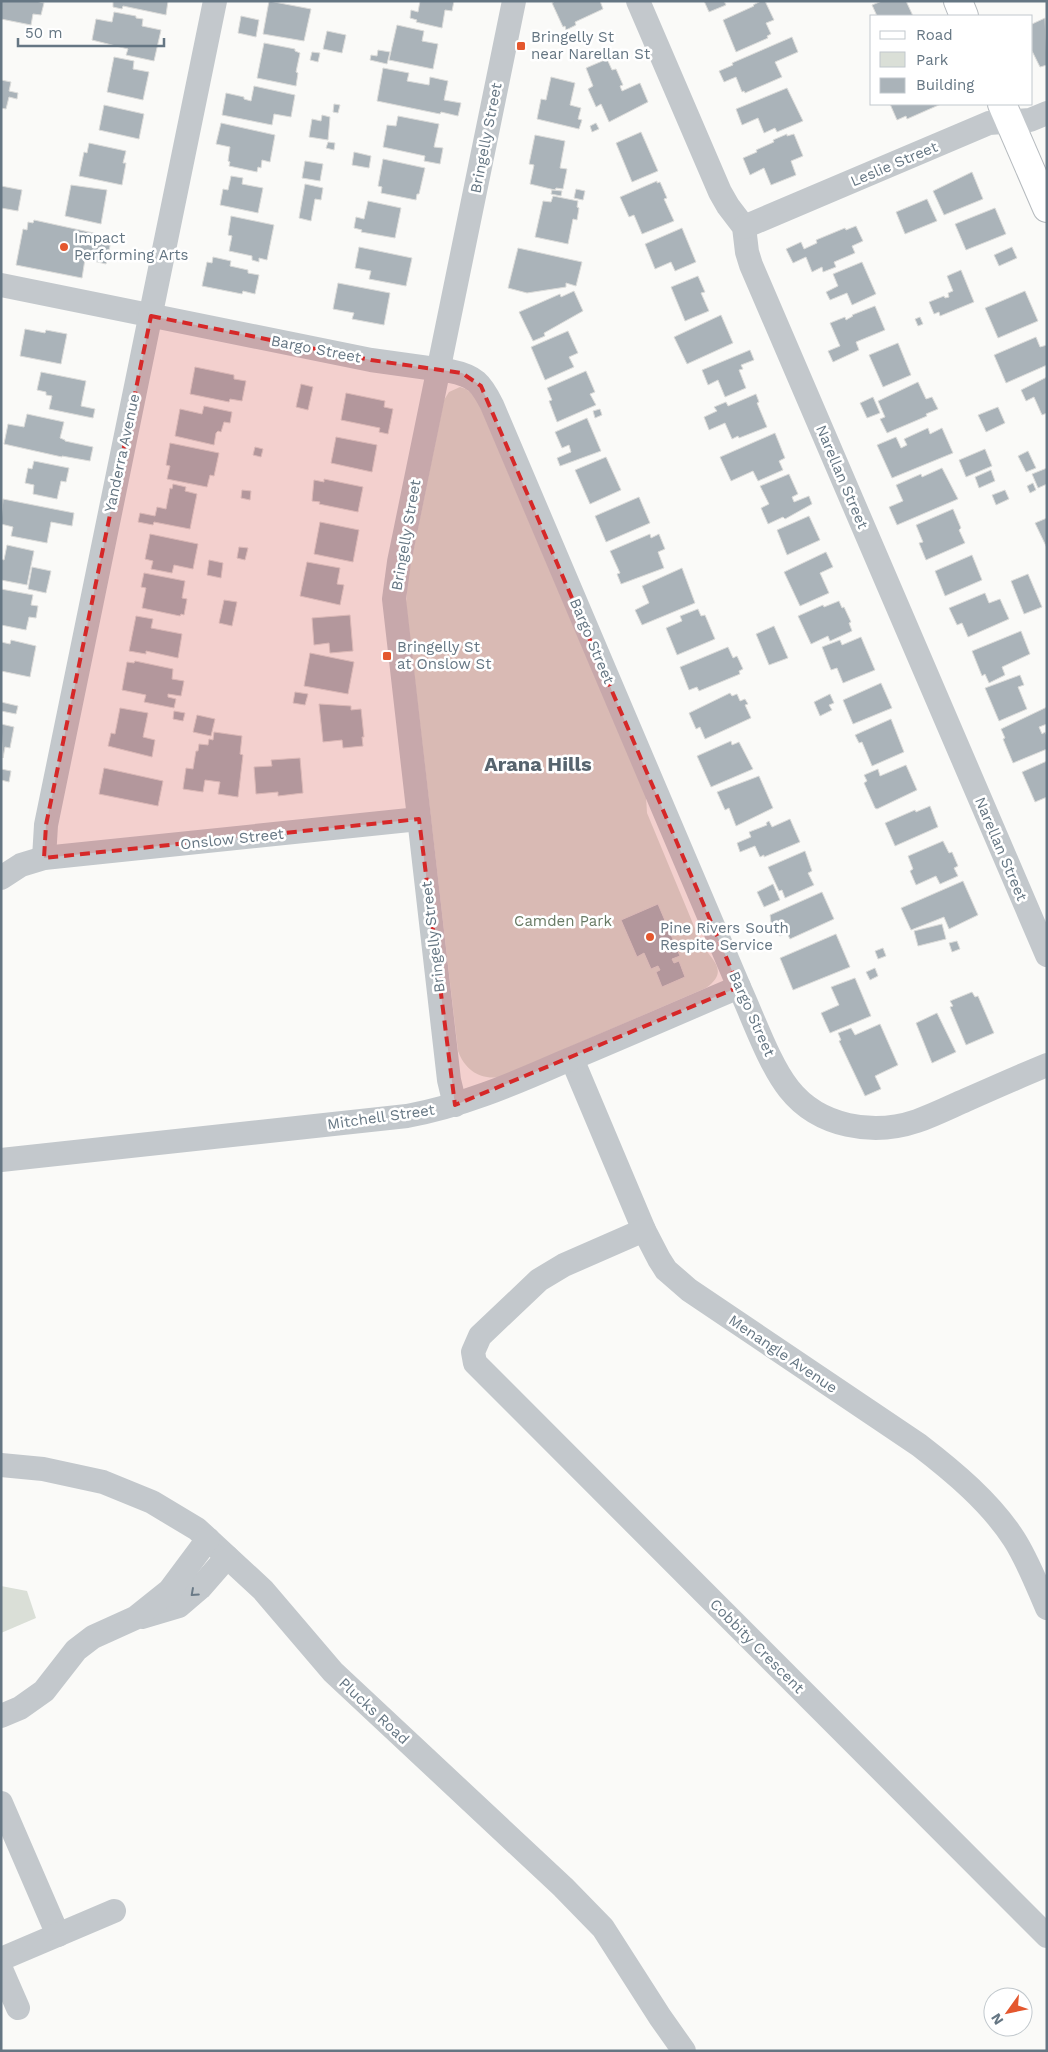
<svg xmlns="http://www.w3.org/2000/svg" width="1048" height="2052" font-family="'Work Sans',sans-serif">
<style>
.green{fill:#dadfd7}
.building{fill:#aab3b9;stroke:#dcdcda}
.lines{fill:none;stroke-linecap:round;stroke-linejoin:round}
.major-casing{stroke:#b5babe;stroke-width:30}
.minor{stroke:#c3c8cc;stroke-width:24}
.major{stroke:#fff;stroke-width:28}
.oneway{stroke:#6a7a87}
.marked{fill:#d62828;fill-opacity:0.2;stroke:#d62828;stroke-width:4;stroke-dasharray:10 6;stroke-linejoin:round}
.poi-dot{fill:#e4572e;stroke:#fff;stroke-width:2}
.labels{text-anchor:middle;stroke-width:5;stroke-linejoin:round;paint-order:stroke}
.poi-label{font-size:15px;fill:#657683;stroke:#fff;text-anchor:start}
.street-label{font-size:15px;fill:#657683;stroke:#fff}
.park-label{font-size:15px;fill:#687a64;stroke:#fff}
.district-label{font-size:20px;font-weight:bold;fill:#57646e;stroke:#fff}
</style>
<rect width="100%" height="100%" fill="#fafaf8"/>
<g class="green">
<path d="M460,387L466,389L476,397L646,797L647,813L701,943C710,959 731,970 706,988L500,1077C480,1080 465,1070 458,1051L406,603L408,577L444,400L449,392Z"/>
<polygon points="1,1586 27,1591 36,1618 1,1633"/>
</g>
<g class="building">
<polygon points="1,1 36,1 44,3 41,15 33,14 31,25 1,19"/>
<polygon points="168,1 166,15 123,6 122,9 113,7 113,1"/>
<polygon points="269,1 311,9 304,41 263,34"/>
<polygon points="420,1 454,1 452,11 445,10 442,28 416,22 417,20 410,18 411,10 418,12"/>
<polygon points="555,1 600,1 603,9 575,22 576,25 566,30 565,26 563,27 552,3"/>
<polygon points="704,1 724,1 726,5 709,12"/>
<polygon points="761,1 765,1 774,20 766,23 771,34 767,36 768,38 736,52 723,20 754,6 753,5"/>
<polygon points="882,1 906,1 913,16 877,16 872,5"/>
<polygon points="114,12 136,16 136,18 143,19 142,26 161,30 154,61 126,55 128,49 92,40 96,19 112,22"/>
<polygon points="241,16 259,20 256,37 238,33"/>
<polygon points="1045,18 1047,65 1040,67 1032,51 1032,24"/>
<polygon points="397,25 424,31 422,41 438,44 433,69 389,60"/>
<polygon points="327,31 346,35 342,53 323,49"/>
<polygon points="792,37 798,52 775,62 782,77 745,93 744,91 742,92 736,77 724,82 719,71 733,65 732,63"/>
<polygon points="264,43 295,49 295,51 300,53 296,72 298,73 296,86 257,78"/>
<polygon points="378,50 390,52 387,64 370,60 371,55 377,56"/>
<polygon points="312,52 320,53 318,62 310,60"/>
<polygon points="114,57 134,61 133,69 149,72 143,100 107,92"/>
<polygon points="607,59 612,70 616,69 623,85 620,86 622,91 640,83 648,102 609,122 601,104 596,107 588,89 593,86 586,68"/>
<polygon points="383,68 409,73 407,81 429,85 430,77 448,81 444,100 461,103 458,116 441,112 440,114 377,101"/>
<polygon points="551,77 575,83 570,105 581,108 578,119 582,120 579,129 537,119 541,99 546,100"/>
<polygon points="1,80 11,82 9,91 18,93 17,99 9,97 6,109 1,108"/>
<polygon points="254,86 295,95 291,117 274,114 272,125 222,115 226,93 244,97 244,99 251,101"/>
<polygon points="787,88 803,121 777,132 775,128 764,133 758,118 742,125 736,109"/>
<polygon points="334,104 340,105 338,113 333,112"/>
<polygon points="890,104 941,104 907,119 906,116 897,120"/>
<polygon points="104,105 144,114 139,139 99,130"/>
<polygon points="322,115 330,117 328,140 309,137 312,119 321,121"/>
<polygon points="398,116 439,124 434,147 443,148 440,164 424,161 425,156 383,147 387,125 396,126"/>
<polygon points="221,123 275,135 270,162 262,160 261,168 258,167 257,172 229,166 230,162 228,161 230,147 216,144"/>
<polygon points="596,123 599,129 592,132 590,126"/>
<polygon points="641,132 658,171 632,182 616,143"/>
<polygon points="787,134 787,136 794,134 803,156 791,161 796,175 771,185 764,168 750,175 743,158 757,152 756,150 774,142 773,140"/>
<polygon points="535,135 565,141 560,168 567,169 563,189 556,188 555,190 530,184 534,165 529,164"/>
<polygon points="328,142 335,143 334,150 326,148"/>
<polygon points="89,143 126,151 123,163 126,163 122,185 79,176 84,152 87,153"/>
<polygon points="354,152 371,156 369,168 352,165"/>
<polygon points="383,159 425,168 419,194 417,194 416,200 381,193 382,187 378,186"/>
<polygon points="305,161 323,164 320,181 302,178"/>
<polygon points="972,172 983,199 944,215 933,191"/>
<polygon points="231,176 243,178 242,184 263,188 258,213 220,205 223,189 228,190"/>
<polygon points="657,181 657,183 660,182 667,198 664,199 674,221 642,234 634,215 629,217 620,197"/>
<polygon points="305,184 323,188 321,200 315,199 311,221 299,218"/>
<polygon points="71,185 107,190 101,224 65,216"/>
<polygon points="1,186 22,190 18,211 1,208"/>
<polygon points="576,189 585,191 583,200 574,198"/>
<polygon points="552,190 562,191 561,196 551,194"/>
<polygon points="553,196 578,201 577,207 579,208 577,220 573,219 568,244 535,237 543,201 551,202"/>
<polygon points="927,199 937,221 905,234 896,212"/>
<polygon points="368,201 401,208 395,238 361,232 362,230 354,228 356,217 364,219"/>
<polygon points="995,208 1006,234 966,250 955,224"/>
<polygon points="231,216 274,225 267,260 259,258 259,262 252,260 252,256 229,251 232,236 228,235"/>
<polygon points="34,220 112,237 106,264 85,259 82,278 16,265 23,229 27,230 28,222 33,223"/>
<polygon points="856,226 863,241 852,246 855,253 834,262 836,267 823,272 822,267 812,272 806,257 793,263 786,249 801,242 804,249 817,243 816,240 845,228 846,230"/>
<polygon points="682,228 696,262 675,271 671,262 655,269 645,244"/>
<polygon points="359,247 412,258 406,286 369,279 371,271 355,268"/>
<polygon points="1012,247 1017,258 999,266 994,255"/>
<polygon points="518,248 582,262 576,286 566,283 566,287 527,293 508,288"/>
<polygon points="213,257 231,261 230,266 248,270 248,273 259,275 255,294 243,291 242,294 202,286 207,262 212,263"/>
<polygon points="862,262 876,294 852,305 847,293 830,300 826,292 838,286 833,274"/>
<polygon points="961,270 974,302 940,316 939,312 934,314 929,302 944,296 945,298 949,297 948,293 953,291 947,276"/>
<polygon points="698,276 705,292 701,293 709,311 685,321 671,287"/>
<polygon points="338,283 390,293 384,325 352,319 354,313 333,309"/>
<polygon points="574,291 583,311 544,333 545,336 533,341 519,312 560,294 561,297"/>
<polygon points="1025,291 1038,321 998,338 985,308"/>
<polygon points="875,306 885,330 856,342 859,350 833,362 828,351 840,346 830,323 845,317 846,320 853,316 852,315"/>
<polygon points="721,315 733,343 687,364 674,337"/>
<polygon points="920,317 923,324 918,326 915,319"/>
<polygon points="25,329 45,333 46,330 67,334 61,364 20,356"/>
<polygon points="568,331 578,353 569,357 574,367 545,380 531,347"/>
<polygon points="1036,337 1040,347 1047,345 1047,365 1006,383 994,355"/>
<polygon points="898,343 911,375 883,387 869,355"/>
<polygon points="750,350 754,360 741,365 743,369 739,370 746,388 725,397 718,380 708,385 702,370"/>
<polygon points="195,367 234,375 234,379 246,381 242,401 230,399 229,402 190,394"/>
<polygon points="586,371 595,392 590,394 596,405 557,422 549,401 552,400 547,388"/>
<polygon points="41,372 86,381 81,406 95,409 93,418 49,409 52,396 46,395 46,392 37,390"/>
<polygon points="1047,377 1047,413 1042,415 1034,397 1026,401 1021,390"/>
<polygon points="918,382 926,399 932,397 938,409 926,414 927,416 887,433 880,419 885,417 878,401"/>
<polygon points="301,384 313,387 308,410 296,407"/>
<polygon points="346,393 385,401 384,407 393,409 388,434 379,432 380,428 341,420"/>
<polygon points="756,394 759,402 757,403 767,427 739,438 738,436 732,439 725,423 709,430 704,417 717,411 714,407 726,402 728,406"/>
<polygon points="873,397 880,413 867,418 860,403"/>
<polygon points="204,406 232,412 230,423 224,422 221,432 218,431 216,433 214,445 175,436 180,409 202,414"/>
<polygon points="998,407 1005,423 986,432 978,415"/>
<polygon points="600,409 602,415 595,418 593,411"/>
<polygon points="27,414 64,422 60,438 65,440 65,441 93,447 90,461 62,456 62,457 4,444 8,424 24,427"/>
<polygon points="587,418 601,451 560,466 557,458 571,452 569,445 562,448 555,432"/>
<polygon points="928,428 930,434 942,428 953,453 892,478 877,445 896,437 901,448 907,445 904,439"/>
<polygon points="775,433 785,458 779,461 783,470 758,481 753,471 731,481 720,457"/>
<polygon points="336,437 377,445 372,472 331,463"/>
<polygon points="170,443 219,453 214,476 210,475 207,487 167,479 170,466 166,465"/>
<polygon points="255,447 263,449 261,457 253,455"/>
<polygon points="985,449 992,466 966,477 959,460"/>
<polygon points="1028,451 1036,468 1026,472 1018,456"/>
<polygon points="606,457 621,490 590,504 575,470"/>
<polygon points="34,461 69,468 66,482 61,481 57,499 33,494 34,485 25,483 28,468 32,469"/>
<polygon points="942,468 958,499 897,525 889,507 903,501 896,485 921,474 922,477"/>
<polygon points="1047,468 1047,484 1038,488 1032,474"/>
<polygon points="991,470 995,481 979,488 975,477"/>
<polygon points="789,474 798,494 792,497 794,502 809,496 812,504 785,519 783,517 768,524 761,508 769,504 760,486"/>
<polygon points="324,479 363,487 358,512 319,504 320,502 312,501 314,480 324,482"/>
<polygon points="1033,483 1036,490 1030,493 1027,486"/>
<polygon points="173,484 186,487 185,491 197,494 190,529 154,522 153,525 138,522 140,513 155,516 157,507 166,509 170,488 172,489"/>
<polygon points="242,490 251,491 250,500 241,498"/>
<polygon points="1005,490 1009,499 996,505 992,495"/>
<polygon points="639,497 650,523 606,542 595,516"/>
<polygon points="3,499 74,513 72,526 51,522 47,543 11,536 13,527 1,524"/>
<polygon points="953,509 961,528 959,530 965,543 926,560 919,543 923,542 916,525"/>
<polygon points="809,516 820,540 787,555 777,530"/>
<polygon points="1047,518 1047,548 1035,523"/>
<polygon points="320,522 359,530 353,562 314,554"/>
<polygon points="150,534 198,544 193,569 174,565 172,573 151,569 153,561 145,559"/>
<polygon points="650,534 651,538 659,534 665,549 658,552 664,568 621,584 617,574 620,573 610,551"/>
<polygon points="7,545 34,551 27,585 1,580 1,559 4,560"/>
<polygon points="239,547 248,548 245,560 237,558"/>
<polygon points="826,552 833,567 820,573 829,593 800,606 784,572"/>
<polygon points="972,555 982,580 945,596 935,571"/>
<polygon points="209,560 223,563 221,578 207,575"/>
<polygon points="307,562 340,568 337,584 344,585 340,605 300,596"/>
<polygon points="32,567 51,571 46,593 28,589"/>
<polygon points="682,568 695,603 642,625 635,610 649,603 642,586"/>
<polygon points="144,573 185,581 182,598 187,599 184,615 181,614 180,616 142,608 146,588 141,587"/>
<polygon points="1028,574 1042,607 1024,614 1011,581"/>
<polygon points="1,589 33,595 31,605 38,606 36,618 29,617 26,630 1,625"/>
<polygon points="985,593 989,603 1000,599 1009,619 968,637 962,623 957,625 949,608"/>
<polygon points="224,600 237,602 232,626 219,623"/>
<polygon points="839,601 842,608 844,607 851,622 849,623 852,631 830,641 828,636 811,644 798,616 823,605 824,607"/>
<polygon points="698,609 701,616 705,615 715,639 677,655 666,628 682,621 680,616"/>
<polygon points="350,615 353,651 330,653 329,643 314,645 312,618"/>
<polygon points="136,616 153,619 151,628 182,634 178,658 146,651 146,654 129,651"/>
<polygon points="774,626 788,658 769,665 756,634"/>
<polygon points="1021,631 1030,654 1002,667 1005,675 989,683 985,674 982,676 972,651"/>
<polygon points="861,637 875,670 843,683 837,668 831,670 822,647 840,640 842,645"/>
<polygon points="11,640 36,646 30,677 1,671 1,642 10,644"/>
<polygon points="728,647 733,658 737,656 743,669 739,671 740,674 699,691 697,687 689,690 680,667"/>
<polygon points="310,653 354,662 348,694 304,686"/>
<polygon points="135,661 173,669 172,679 184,681 181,696 168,694 168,697 176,699 174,708 144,702 146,695 122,690 127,662 134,663"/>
<polygon points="1020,675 1024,685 1018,687 1027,709 999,721 985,688"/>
<polygon points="881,683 892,708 853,724 843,700"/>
<polygon points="295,692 308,694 305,705 293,703"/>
<polygon points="730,693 732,696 737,694 740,701 745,699 748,704 745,705 751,718 705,739 700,727 696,729 689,713"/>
<polygon points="830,694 834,703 829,705 832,710 820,716 814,702"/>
<polygon points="1,702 18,706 16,714 1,711"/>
<polygon points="319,704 351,706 351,710 361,709 364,737 362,737 363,746 343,748 342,740 323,742"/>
<polygon points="1047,707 1047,724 1039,727 1042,734 1045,732 1047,736 1047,749 1013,763 1003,739 1005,738 1001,729"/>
<polygon points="120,708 148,713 143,737 155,740 152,757 108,746 111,733 115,734"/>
<polygon points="174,711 185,713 183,721 173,719"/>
<polygon points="197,715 215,719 211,736 193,732"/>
<polygon points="891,719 904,752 872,766 862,742 859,743 855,735"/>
<polygon points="1,724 14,727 10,748 5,747 3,758"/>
<polygon points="214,732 242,736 240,754 243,755 238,797 218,794 220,782 205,780 203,792 183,789 186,768 193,769 196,751 198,751 199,744 208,745 209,739 213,740"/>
<polygon points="731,741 732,745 739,742 753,769 711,787 697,756"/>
<polygon points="300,758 303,793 278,796 278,792 256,794 254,767 272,766 271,760"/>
<polygon points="1047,761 1047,797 1035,802 1022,772"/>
<polygon points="906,765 917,790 877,809 875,808 864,783 867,781 864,775 878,769 880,776"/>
<polygon points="104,768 163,781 158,806 99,794"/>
<polygon points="1,769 11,771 9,782 1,780"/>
<polygon points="759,776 773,808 736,826 729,808 725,810 717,792"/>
<polygon points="930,806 938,827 895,846 885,823 915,810 916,812"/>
<polygon points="790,819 800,842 764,857 764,855 760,857 755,846 740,852 737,843 751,837 749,832 767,825 766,823 769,821 772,827"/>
<polygon points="943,841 949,853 952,852 958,866 954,868 958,876 940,884 936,876 916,885 910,871 913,869 908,856"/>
<polygon points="805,851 812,871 808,873 814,885 785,898 782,890 779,891 768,867"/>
<polygon points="963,881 978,915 949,929 944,917 911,930 901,908"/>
<polygon points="773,884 780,900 764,907 757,892"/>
<polygon points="822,892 834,919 790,939 787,933 780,936 772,930 770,915"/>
<polygon points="658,904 680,956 672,959 674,963 679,961 685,977 662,987 656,972 660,970 658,966 651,969 644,953 637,957 621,920"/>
<polygon points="942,924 946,939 918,946 914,931"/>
<polygon points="836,934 850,967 793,990 780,958"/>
<polygon points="957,941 960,949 952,952 949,943"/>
<polygon points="883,948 886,956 878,959 875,951"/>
<polygon points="875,968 878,976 870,980 866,972"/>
<polygon points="855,978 871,1016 830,1033 821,1013 839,1005 831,987"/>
<polygon points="972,992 975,997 978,996 994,1033 966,1045 950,1007 953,1006 950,1001"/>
<polygon points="937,1013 956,1052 932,1063 916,1023"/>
<polygon points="880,1024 898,1065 875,1076 881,1089 865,1096 839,1041 841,1040 838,1033 851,1028 855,1035"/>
</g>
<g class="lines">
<defs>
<g id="major">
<polyline points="958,1 964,16"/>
<polyline points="1002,104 1047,208"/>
</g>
</defs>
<use href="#major" class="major-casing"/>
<g class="minor">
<polyline points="638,1 720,192 728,206 744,227 747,252 751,265 1047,955"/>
<polyline points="744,227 989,123 1030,120 1047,113"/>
<path d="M1,285L371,360L450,371C475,376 481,383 492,405L739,987C753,1017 769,1064 789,1089C819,1127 873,1136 917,1121C934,1115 950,1107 966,1100C993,1088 1020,1076 1047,1065"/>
<polyline points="44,858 46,825 215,1"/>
<polyline points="1,878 21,865 44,858 419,819"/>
<path d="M572,1059L644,1230L659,1259L666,1270L689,1290L919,1445C954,1472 990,1502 1014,1539C1028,1561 1037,1585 1047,1608"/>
<polyline points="455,1105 449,1080 394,599 399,562 514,1"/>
<path d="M1,1160L407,1116C461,1106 511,1085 561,1063C621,1038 680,1012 739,987"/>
<polyline points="644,1230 564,1265 539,1280 480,1336 473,1352 475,1363 1047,1936"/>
<polyline points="1,1465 43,1469 103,1482 152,1502 197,1529 263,1590 333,1672 563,1887 603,1928 660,2017 684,2051"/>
<polyline points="142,1617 179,1606 200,1588 227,1557"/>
<polyline points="1,1716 20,1708 44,1691 76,1650 93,1637 135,1618 170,1590 208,1539"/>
<polyline points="1,1803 58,1935"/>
<polyline points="1,1959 114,1911"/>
<polyline points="1,1969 18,2008"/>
</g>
<use href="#major" class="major"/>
</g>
<defs><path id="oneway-chevron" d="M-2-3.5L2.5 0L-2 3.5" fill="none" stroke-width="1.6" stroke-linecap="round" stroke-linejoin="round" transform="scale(1.25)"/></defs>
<use class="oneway" href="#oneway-chevron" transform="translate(194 1593) rotate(138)"/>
<path class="marked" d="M151,316L371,360L462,373L481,386L739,987L455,1105L419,819L44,858L46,825Z"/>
<g class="poi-dot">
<rect x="516" y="41" width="10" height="10" rx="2.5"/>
<circle cx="64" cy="247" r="5"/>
<rect x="382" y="651" width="10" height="10" rx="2.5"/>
<circle cx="650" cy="937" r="5"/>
</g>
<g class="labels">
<g class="poi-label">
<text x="531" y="42">Bringelly St<tspan x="531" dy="17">near Narellan St</tspan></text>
<text x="74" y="243">Impact<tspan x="74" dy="17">Performing Arts</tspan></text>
<text x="397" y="652">Bringelly St<tspan x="397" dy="17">at Onslow St</tspan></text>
<text x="660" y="933">Pine Rivers South<tspan x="660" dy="17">Respite Service</tspan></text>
</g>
<g class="street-label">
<text transform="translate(486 138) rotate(-79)" y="5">Bringelly Street</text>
<text transform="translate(894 164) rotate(-23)" y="5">Leslie Street</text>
<text transform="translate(316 349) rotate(11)" y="5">Bargo Street</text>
<text transform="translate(122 453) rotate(-78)" y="5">Yanderra Avenue</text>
<text transform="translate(842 477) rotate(67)" y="5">Narellan Street</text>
<text transform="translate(406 535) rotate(-80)" y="5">Bringelly Street</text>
<text transform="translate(592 641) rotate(67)" y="5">Bargo Street</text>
<text transform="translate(232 839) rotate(-6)" y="5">Onslow Street</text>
<text transform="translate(1001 849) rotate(67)" y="5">Narellan Street</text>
<text transform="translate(433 937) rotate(-97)" y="5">Bringelly Street</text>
<text transform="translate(752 1014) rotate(66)" y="5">Bargo Street</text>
<text transform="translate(381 1117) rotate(-8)" y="5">Mitchell Street</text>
<text transform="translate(783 1354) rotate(34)" y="5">Menangle Avenue</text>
<text transform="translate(757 1646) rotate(45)" y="5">Cobbity Crescent</text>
<text transform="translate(374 1711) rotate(43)" y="5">Plucks Road</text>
</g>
<g class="park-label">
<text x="563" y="926">Camden Park</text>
</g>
<g class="district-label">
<text x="538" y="771">Arana Hills</text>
</g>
</g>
<rect width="1048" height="2052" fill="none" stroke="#657683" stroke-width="5"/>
<rect x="870" y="15" width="162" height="90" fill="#ffffff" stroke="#c1c8cd"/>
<rect x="880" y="31" width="25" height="8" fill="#ffffff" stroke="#c1c8cd"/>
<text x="916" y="40" font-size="15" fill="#657683">Road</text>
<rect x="880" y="52" width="25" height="15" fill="#dadfd7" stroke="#c1c8cd"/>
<text x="916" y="65" font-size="15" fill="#657683">Park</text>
<rect x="880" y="78" width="25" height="15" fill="#aab3b9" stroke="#c1c8cd"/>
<text x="916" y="90" font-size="15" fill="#657683">Building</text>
<g transform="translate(1008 2012) rotate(237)"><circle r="24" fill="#ffffff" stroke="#c1c8cd"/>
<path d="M0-4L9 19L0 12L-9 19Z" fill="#e4572e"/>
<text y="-8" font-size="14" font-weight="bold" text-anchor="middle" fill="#657683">N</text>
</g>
<path d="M18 38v8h146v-8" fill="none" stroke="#657683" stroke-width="2.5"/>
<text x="25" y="38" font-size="15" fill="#657683" stroke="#ffffff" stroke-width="4" paint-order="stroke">50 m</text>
</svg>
